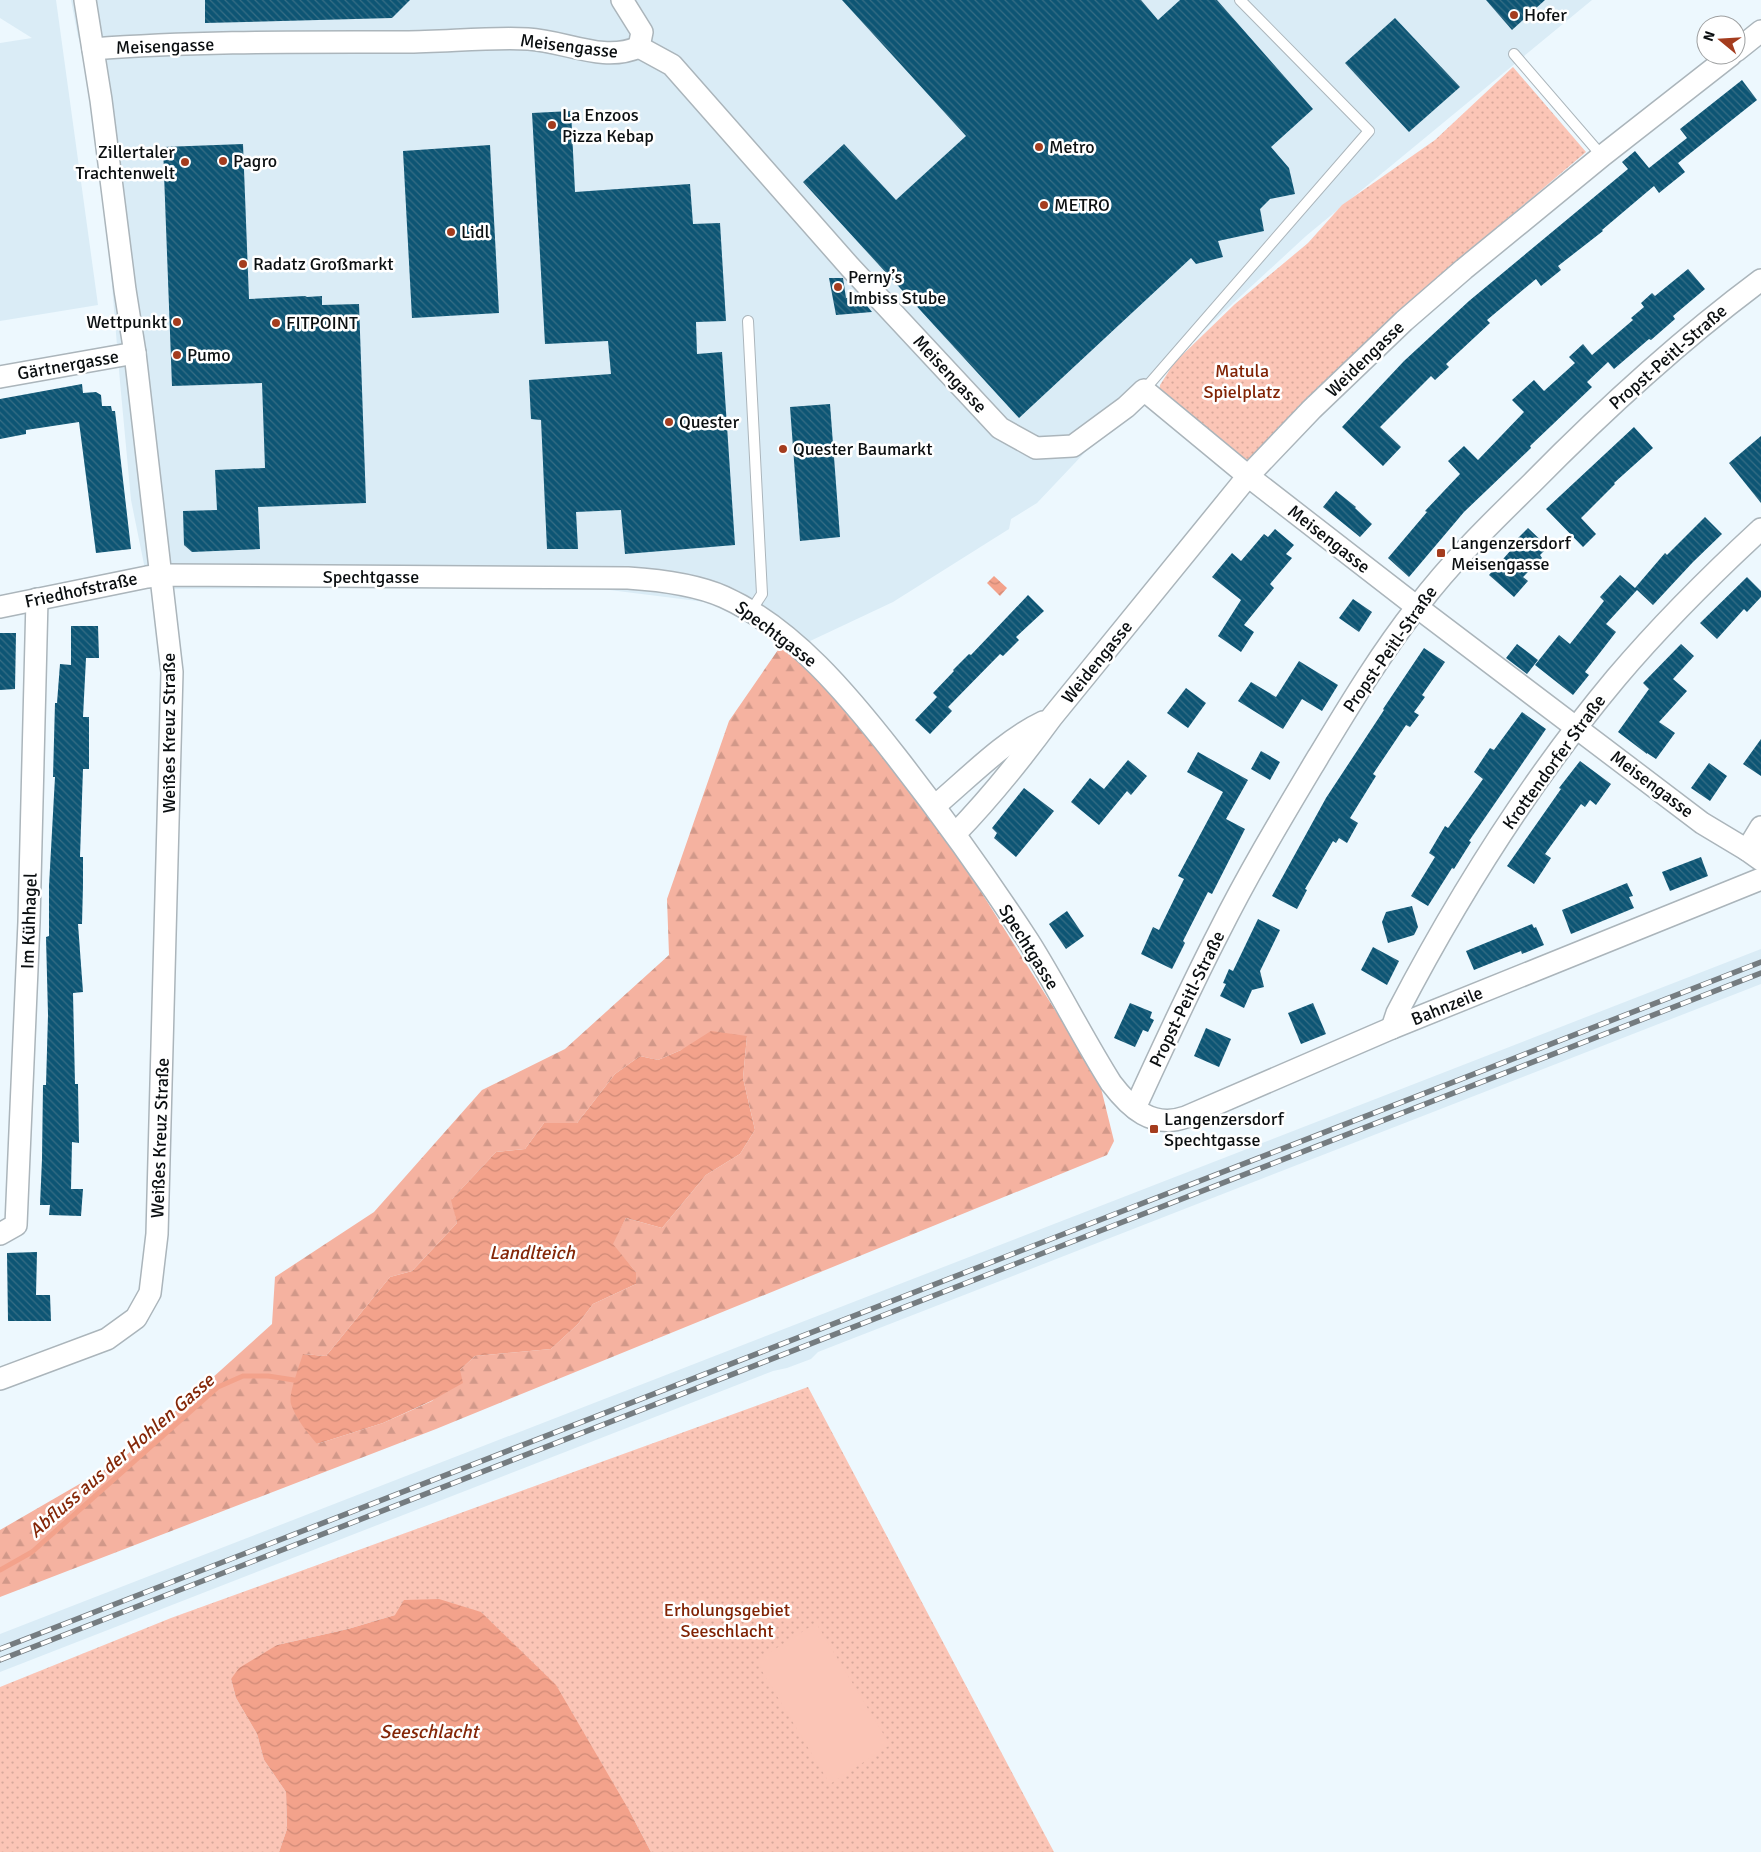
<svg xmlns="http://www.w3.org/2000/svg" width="1761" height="1852" font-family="Signika,sans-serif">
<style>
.built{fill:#daecf6}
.forest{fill:url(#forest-firs);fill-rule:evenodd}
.park{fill:url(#park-dots)}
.garden{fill:#fbc5b6}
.water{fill:url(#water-waves)}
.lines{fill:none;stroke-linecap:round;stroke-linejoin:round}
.stream{stroke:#f3a28b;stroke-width:5}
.building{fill:url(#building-back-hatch)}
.lane-casing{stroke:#abb5bb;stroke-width:12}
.street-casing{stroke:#abb5bb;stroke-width:24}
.lane{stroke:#fff;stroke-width:10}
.street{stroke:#fff;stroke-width:21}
.rail-casing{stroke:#757c80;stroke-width:5.5}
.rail{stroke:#fff;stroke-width:4;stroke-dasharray:11;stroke-linecap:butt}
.poi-dot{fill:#a43c1e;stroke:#fff;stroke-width:2}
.labels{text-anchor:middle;stroke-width:5;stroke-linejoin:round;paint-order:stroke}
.poi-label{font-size:18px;fill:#0b0f11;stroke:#fff;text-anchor:start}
.street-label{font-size:18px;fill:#0b0f11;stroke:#fff}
.park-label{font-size:18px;fill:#812304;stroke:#fff}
.water-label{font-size:19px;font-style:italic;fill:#842708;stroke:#fff}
</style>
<defs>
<pattern id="forest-firs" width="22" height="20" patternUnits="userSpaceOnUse" patternTransform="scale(1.25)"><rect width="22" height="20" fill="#f5b2a0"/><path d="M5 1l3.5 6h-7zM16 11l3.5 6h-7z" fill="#d19889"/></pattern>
<pattern id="park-dots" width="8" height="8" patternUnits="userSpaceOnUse" patternTransform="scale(1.25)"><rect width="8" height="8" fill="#fbc5b6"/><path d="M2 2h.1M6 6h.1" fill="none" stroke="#d6a89b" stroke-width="1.8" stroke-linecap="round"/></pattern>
<pattern id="water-waves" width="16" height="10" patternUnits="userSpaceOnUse" patternTransform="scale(1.25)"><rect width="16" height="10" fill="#f3a28b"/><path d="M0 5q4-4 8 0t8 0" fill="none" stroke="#cf8a77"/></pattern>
<pattern id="building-back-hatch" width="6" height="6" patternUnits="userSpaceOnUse" patternTransform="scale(1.25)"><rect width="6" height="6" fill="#0d5574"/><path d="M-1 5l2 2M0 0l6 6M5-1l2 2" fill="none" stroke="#376e85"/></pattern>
</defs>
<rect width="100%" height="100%" fill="#edf8fe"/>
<g class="built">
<polygon points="0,0 56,0 98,305 0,321 0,43 32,38 0,18"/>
<polygon points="71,0 1592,0 1306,236 1177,355 1037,503 1011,519 1009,529 893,602 791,650 748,620 713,603 586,587 149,589 131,500 120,382 95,79 78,37"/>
<polygon points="1761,949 1761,984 818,1352 811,1359 787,1368 773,1371 0,1672 0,1634"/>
</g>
<path class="forest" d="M780,647L809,667L854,719L961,860L1099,1080L1114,1141L1107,1155L436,1429L0,1597V1530L121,1460L272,1324L275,1277L374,1212L482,1090L565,1049L669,955L667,899L729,721ZM747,1036L743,1078L755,1130L740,1154L706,1175L662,1228L626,1218L612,1244L636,1272V1284L593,1304L578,1324L551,1349L475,1356L460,1370L432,1401L383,1423L317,1444L303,1354L326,1356L390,1277L412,1271L457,1223L452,1199L496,1152L525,1149L544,1123H577L615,1074L640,1056L658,1060L681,1050Z"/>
<g class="park">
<polygon points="1513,67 1586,152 1431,283 1318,387 1254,461 1235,456 1159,392 1160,385 1174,363 1235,304 1308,243 1342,205 1435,140"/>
<polygon points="808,1387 1054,1852 651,1852 630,1812 395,1615 348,1629 277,1645 231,1679 236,1698 257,1734 264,1760 286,1792 287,1829 279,1852 0,1852 0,1687 171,1618"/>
</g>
<polygon class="garden" points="816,1623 890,1745 830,1784 756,1661"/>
<g class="water">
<polygon points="994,576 1007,588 1000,596 987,583"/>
<path d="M711,1031L747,1036L743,1078L755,1130L740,1154L706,1175L662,1228L626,1218L613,1244L636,1272V1284L593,1304L578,1324L551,1349L475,1356L460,1370L463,1383L431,1401L383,1423L317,1444C307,1432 296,1419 291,1404C288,1395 300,1364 303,1354L326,1356L390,1277L412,1271L457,1223L451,1200L496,1152L525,1149L544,1123H577L615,1074L640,1056L658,1060L681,1050Z"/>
<polygon points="439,1599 481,1612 556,1685 630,1812 651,1852 279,1852 287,1829 286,1792 264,1760 257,1734 236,1698 231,1679 239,1668 277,1645 348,1629 395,1615 404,1600"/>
</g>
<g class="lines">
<polyline class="stream" points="0,1570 32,1552 218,1387 243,1376 268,1376 294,1380"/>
</g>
<g class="building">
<polygon points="205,0 410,0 392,18 205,23"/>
<polygon points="842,0 1141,0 1158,20 1180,0 1217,0 1313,109 1271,147 1289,168 1295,194 1270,199 1260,209 1264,231 1218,241 1223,257 1196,264 1191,258 1019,418 803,182 844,144 896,200 966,136"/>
<polygon points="1486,0 1545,0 1512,30"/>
<polygon points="1395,18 1460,87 1409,132 1345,63"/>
<polygon points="1742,80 1757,100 1678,163 1685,172 1659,193 1654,186 1602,230 1603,231 1558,266 1561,270 1541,286 1536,279 1487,320 1490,323 1446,364 1449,367 1435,380 1431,376 1380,427 1401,447 1383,466 1342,427 1404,361 1469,301 1628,169 1622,162 1635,151 1649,168 1687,138 1680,129"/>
<polygon points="571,111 575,192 690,184 693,224 720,223 726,321 696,322 697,354 722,352 735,545 625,554 621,510 576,512 578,549 547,549 541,420 531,419 529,380 611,374 608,341 545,344 532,113"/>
<polygon points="243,144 249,299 305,296 307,297 322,296 322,305 359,304 366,503 258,507 260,549 192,552 184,545 183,511 217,510 215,470 265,468 262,383 172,386 163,147"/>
<polygon points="490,145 499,313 412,318 403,151"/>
<polygon points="1688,269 1705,289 1673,316 1675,319 1651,340 1649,339 1614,369 1608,362 1587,382 1592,387 1530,446 1531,448 1464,512 1409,577 1388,558 1427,512 1425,511 1460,474 1448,461 1464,446 1478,460 1524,412 1512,400 1534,380 1544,391 1575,363 1569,357 1583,344 1592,355 1633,320 1631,318 1644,307 1641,303 1652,293 1655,296"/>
<polygon points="829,278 843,278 846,298 859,296 872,312 836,315"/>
<polygon points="82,384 83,393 96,392 101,395 102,406 111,406 112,411 115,411 131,549 96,553 79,422 26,430 26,434 0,439 0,399"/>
<polygon points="830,404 840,537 800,541 790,407"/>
<polygon points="1634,427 1653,448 1614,483 1615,484 1581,518 1596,534 1583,547 1546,509"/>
<polygon points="1761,436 1761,503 1729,463"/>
<polygon points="1336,491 1356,507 1355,508 1372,524 1360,537 1323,507"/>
<polygon points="1705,517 1722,534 1693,562 1653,605 1637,590 1606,624 1616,632 1585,672 1589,675 1573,695 1535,665 1559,635 1570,644 1604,601 1600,597 1620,575 1635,588 1665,553 1667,555"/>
<polygon points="1528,528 1548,547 1540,555 1542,558 1523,577 1528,581 1514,597 1489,575 1518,542 1516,540"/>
<polygon points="1275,529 1294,545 1286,554 1292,558 1270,584 1274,588 1244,625 1254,632 1241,652 1218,636 1241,600 1212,577 1232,553 1241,561 1264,534 1268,537"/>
<polygon points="1747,577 1761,591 1761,597 1747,612 1744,609 1717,639 1700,623"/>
<polygon points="1028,595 1044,611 1016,637 1019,640 1003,656 1000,654 948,707 952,711 930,734 915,720 937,697 933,693 954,671 953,670 969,654 971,655"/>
<polygon points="1353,599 1372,612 1359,632 1339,618"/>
<polygon points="71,626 98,626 99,658 86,658 83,717 89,717 89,769 83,769 80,857 83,857 83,885 82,924 78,924 83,992 73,993 75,1084 78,1084 79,1143 72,1142 71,1189 83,1189 81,1216 49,1215 50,1205 40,1205 42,1159 43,1085 46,1085 48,1015 46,937 49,936 49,886 55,777 53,777 55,703 57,703 60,664 71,665"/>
<polygon points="0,633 16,633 15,689 0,690"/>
<polygon points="1517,644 1538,660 1527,674 1506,658"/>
<polygon points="1681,644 1694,656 1673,679 1687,691 1659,722 1675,733 1656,759 1647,753 1647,754 1618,732 1649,689 1643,683"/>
<polygon points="1424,648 1445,662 1422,695 1425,697 1414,712 1419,715 1410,727 1406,725 1373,774 1376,776 1350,818 1358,823 1347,843 1339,838 1336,843 1333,841 1305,889 1307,890 1297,909 1272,896 1326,798 1384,710 1383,709"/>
<polygon points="1299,661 1338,685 1322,711 1302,699 1283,729 1238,701 1251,682 1276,697"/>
<polygon points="1186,688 1206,703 1188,728 1167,713"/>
<polygon points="1522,712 1546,729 1469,841 1471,842 1454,869 1452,868 1428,906 1411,896 1435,857 1429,853 1445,826 1448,828 1483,779 1474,772 1490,748 1494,750"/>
<polygon points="1761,739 1761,776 1743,764"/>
<polygon points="1261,751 1280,762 1270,780 1251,769"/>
<polygon points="1198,752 1248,780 1226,819 1245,829 1212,894 1208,892 1183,941 1185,943 1172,969 1141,954 1153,927 1159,930 1184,879 1178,876 1223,792 1187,772"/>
<polygon points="1128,760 1147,776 1131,795 1127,791 1099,825 1071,802 1090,778 1104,789"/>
<polygon points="1580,761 1611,784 1596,805 1590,800 1585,807 1581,804 1545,854 1551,858 1534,884 1507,866 1561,789 1559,788"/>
<polygon points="1709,763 1727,776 1710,801 1691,788"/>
<polygon points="1024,788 1054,811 1016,857 994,838 997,833 992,828"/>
<polygon points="1701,857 1708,876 1670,891 1662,872"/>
<polygon points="1627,883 1633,896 1629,897 1634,908 1571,934 1562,910"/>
<polygon points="1412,906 1418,927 1414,935 1388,943 1382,922 1386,912"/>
<polygon points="1067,911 1084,936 1066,949 1049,924"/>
<polygon points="1258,919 1280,930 1260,971 1264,987 1252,990 1244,1008 1220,996 1226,984 1223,983 1229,969 1233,971"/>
<polygon points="1532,924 1534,928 1536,927 1544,945 1522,954 1521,951 1474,970 1466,951"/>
<polygon points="1373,947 1399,961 1387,985 1361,970"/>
<polygon points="1130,1003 1152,1012 1150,1018 1154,1020 1148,1032 1143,1030 1135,1047 1114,1038"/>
<polygon points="1313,1003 1326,1034 1301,1044 1288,1013"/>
<polygon points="1206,1028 1231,1039 1219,1067 1194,1056"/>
<polygon points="37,1252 36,1295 50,1295 51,1321 8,1321 7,1253"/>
</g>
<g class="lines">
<defs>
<g id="lane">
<polyline points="1514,54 1602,156"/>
<polyline points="748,321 762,594 751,611"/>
<polyline points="1144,390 1369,131 1240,0"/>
</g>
<g id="street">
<polyline points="622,0 642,32 639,47"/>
<polyline points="639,47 672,65 850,267 1000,428 1036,448 1073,446 1126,407 1144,390 1248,476 1417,607 1702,823 1747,850"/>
<path d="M93,49C196,41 300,42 404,42C445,42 487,37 528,39C566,41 603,63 639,47"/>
<polyline points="1736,51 1761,31"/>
<polyline points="0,377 135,353"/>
<path d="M0,607L147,577L162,575L628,578C659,580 695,584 724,597C793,628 849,696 895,755C942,815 987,878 1029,942C1058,988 1082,1037 1111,1083C1130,1108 1152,1129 1186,1117L1392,1028L1761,879"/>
<path d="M935,806C967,779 1005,740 1043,722"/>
<polyline points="1761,827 1747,850 1761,860"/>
<path d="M955,834C990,798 1022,758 1052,717L1248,476L1312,409L1404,321L1464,269L1602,156L1731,55"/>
<path d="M1392,1028L1397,1013C1459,894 1530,781 1616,678C1661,625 1710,576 1761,529"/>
<path d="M1135,1108C1162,1049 1189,990 1219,932C1249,872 1284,814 1318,757C1349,706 1380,654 1417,607C1451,562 1492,522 1532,483C1604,410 1679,341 1761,280"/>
<polyline points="0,1234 16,1225 29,922 37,599"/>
<polyline points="0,1379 107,1339 136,1318 150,1293 157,1234 172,672 135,353 125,290 101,100 85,0"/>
</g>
</defs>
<use href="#lane" class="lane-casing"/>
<use href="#street" class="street-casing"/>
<use href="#lane" class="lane"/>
<use href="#street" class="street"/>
<defs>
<g id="rail">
<polyline points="0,1649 1761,962"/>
<polyline points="0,1660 1761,973"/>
</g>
</defs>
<use href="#rail" class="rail-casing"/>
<use href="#rail" class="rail"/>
</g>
<g class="poi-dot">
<circle cx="1514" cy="15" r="5"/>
<circle cx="552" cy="125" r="5"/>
<circle cx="1039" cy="147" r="5"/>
<circle cx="223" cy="161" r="5"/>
<circle cx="185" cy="162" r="5"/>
<circle cx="1044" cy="205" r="5"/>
<circle cx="451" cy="232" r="5"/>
<circle cx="243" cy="264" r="5"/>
<circle cx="838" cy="287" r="5"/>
<circle cx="177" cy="322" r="5"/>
<circle cx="276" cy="323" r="5"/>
<circle cx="177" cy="355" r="5"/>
<circle cx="669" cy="422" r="5"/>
<circle cx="783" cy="449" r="5"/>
<rect x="1436" y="548" width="10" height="10" rx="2.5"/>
<rect x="1149" y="1124" width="10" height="10" rx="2.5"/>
</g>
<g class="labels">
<g class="poi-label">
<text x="1524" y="21">Hofer</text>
<text x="562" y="121">La Enzoos<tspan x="562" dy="21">Pizza Kebap</tspan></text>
<text x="1049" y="153">Metro</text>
<text x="175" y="158" text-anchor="end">Zillertaler<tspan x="175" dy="21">Trachtenwelt</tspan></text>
<text x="233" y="167">Pagro</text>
<text x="1054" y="211">METRO</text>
<text x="461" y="238">Lidl</text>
<text x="253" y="270">Radatz Großmarkt</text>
<text x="848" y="283">Perny’s<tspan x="848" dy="21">Imbiss Stube</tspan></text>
<text x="167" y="328" text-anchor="end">Wettpunkt</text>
<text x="286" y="329">FITPOINT</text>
<text x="187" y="361">Pumo</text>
<text x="679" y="428">Quester</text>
<text x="793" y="455">Quester Baumarkt</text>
<text x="1451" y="549">Langenzersdorf<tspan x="1451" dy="21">Meisengasse</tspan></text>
<text x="1164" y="1125">Langenzersdorf<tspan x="1164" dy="21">Spechtgasse</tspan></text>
</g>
<g class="street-label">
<text transform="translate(165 46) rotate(-2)" y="6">Meisengasse</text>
<text transform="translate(569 46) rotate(7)" y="6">Meisengasse</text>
<text transform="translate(1668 357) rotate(-41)" y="6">Propst-Peitl-Straße</text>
<text transform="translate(1365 359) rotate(-44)" y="6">Weidengasse</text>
<text transform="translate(68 365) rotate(-10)" y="6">Gärtnergasse</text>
<text transform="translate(950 374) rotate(47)" y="6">Meisengasse</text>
<text transform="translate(1329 539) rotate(38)" y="6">Meisengasse</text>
<text x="371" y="583">Spechtgasse</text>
<text transform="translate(81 590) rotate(-12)" y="6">Friedhofstraße</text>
<text transform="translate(776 634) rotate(37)" y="6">Spechtgasse</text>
<text transform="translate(1390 649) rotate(-55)" y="6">Propst-Peitl-Straße</text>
<text transform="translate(1097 662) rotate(-51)" y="6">Weidengasse</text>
<text transform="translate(169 733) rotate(-90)" y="6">Weißes Kreuz Straße</text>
<text transform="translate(1554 762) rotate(-54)" y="6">Krottendorfer Straße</text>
<text transform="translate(1652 784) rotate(37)" y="6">Meisengasse</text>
<text transform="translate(29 921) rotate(-88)" y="6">Im Kühhagel</text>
<text transform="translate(1029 947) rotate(58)" y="6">Spechtgasse</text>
<text transform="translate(1187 999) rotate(-64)" y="6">Propst-Peitl-Straße</text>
<text transform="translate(1447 1006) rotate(-22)" y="6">Bahnzeile</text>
<text transform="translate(160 1138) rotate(-88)" y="6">Weißes Kreuz Straße</text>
</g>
<g class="park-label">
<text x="1242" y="377">Matula<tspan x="1242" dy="21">Spielplatz</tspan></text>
<text x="727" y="1616">Erholungsgebiet<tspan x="727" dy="21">Seeschlacht</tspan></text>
</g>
<g class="water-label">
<text x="532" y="1259">Landlteich</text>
<text transform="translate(121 1455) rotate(-41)" y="7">Abfluss aus der Hohlen Gasse</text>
<text x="429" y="1738">Seeschlacht</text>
</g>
</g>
<g transform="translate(1721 40) rotate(288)"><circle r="24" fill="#ffffff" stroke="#9d9fa0"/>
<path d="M0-4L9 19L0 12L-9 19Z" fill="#a43c1e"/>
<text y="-8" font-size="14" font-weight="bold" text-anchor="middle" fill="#0b0f11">N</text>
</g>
</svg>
